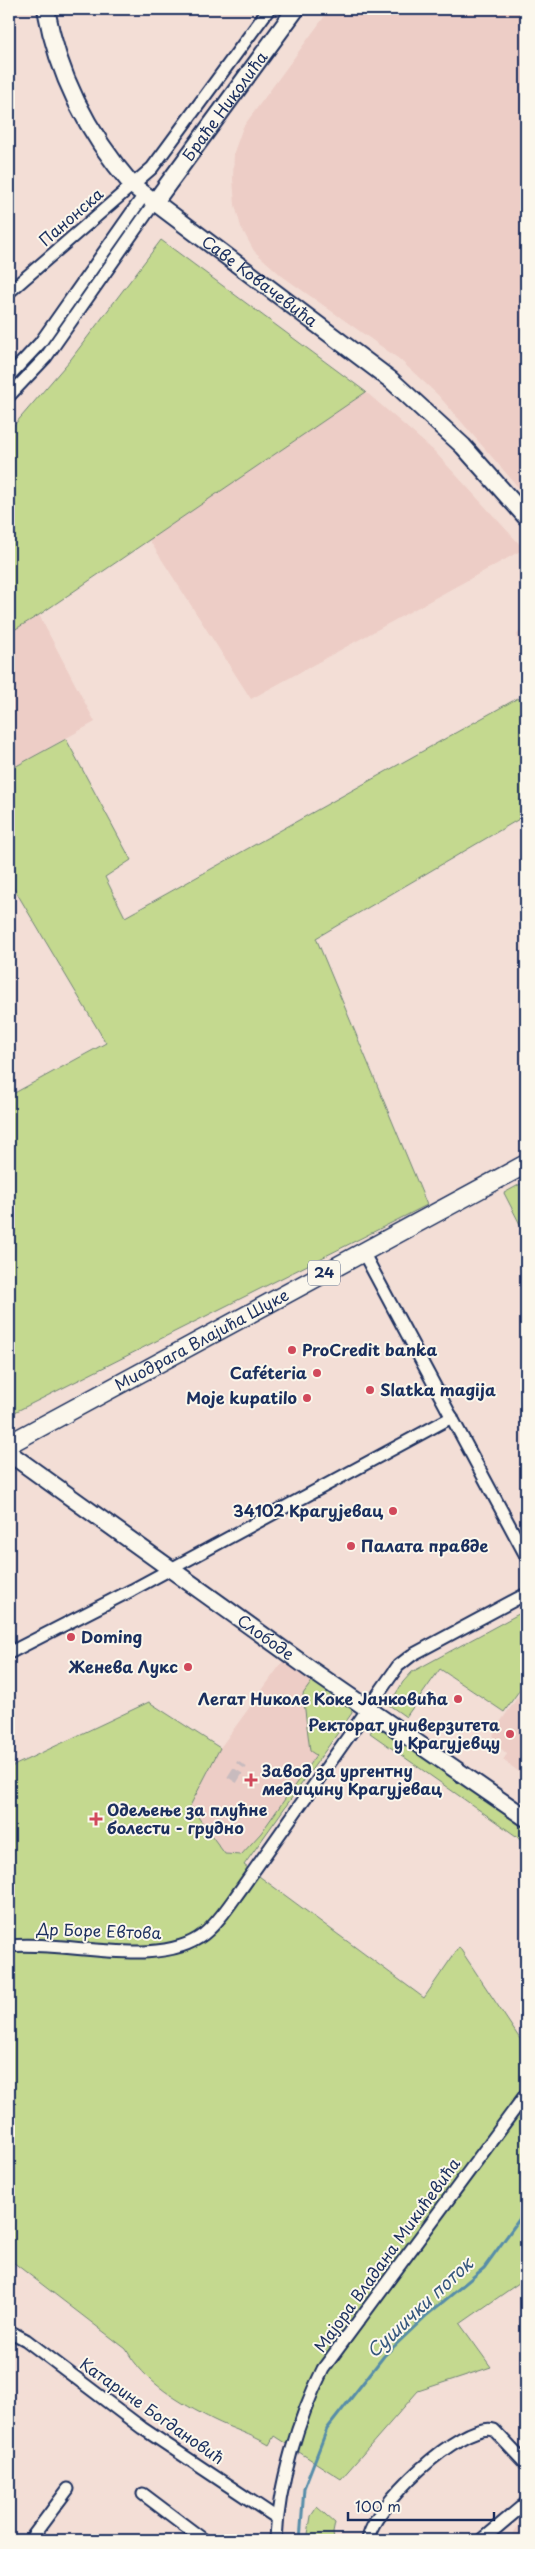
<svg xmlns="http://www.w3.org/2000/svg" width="535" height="2549" font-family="'Playpen Sans',sans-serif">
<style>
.built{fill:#edcdc6}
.green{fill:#c4d98f;stroke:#708476}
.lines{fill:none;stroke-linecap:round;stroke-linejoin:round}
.stream{stroke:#568da9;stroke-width:3}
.street-tunnel{stroke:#c8bbbe;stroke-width:11;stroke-dasharray:11 5.5;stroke-linecap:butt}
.street-casing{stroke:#1b2f5e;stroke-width:15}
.secondary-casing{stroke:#1b2f5e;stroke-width:20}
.primary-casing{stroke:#1b2f5e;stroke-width:21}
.street{stroke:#fbf7ec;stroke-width:11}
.secondary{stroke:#fbf7ec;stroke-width:16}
.primary{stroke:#fbf7ec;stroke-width:18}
.poi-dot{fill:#d1495b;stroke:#fbf7ec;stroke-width:2}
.labels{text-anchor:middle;stroke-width:4;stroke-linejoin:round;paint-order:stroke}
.shield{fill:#fbf7ec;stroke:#5e6b89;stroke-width:1}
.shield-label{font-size:15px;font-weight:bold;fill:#1b2f5e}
.street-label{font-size:16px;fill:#1b2f5e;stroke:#fbf7ec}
.poi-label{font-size:16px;font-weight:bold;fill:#1b2f5e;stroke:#fbf7ec;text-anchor:start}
.water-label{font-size:18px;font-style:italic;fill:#34567d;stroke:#fbf7ec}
</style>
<rect width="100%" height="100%" fill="#f3ded6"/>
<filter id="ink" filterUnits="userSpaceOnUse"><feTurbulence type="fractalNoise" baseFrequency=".02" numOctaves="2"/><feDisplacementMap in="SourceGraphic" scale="10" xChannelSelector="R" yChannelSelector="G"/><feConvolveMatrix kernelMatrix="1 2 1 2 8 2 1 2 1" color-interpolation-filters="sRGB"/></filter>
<g filter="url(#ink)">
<g class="built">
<polygon points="330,9 526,9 526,496 438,395 399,359 282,276 254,251 241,227 235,205 233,179 234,152 243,127"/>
<polygon points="366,392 434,451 524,549 251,699 148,538"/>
<polygon points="39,615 95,722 9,770 9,633"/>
<polygon points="526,627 526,666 521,659 517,634"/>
<polygon points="286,1657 315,1677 316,1755 261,1833 242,1855 225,1854 189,1806 220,1748"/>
<polygon points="526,1685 526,1777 503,1760 507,1754 496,1744 493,1738 494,1731"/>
<polygon points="526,2516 526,2540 508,2540"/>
</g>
<g class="green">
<polygon points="161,240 366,392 39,615 9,633 9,431 71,359"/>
<polygon points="518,698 526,708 526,815 316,938 427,1205 9,1415 9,1096 106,1043 9,880 9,770 66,739 131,860 105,877 125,917"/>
<polygon points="526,1181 526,1236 504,1193"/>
<polygon points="526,1610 526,1681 504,1712 440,1669 406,1717 389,1705 403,1682 412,1672"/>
<path d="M315,1677L351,1702L352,1713L244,1865L424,1998L459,1947L526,2048V2278L460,2324L491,2367L418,2391L341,2479L274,2436L269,2445C251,2434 232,2429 214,2420C180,2403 144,2382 126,2349L9,2259V1768L149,1702L220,1748L190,1806L225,1854L241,1855L261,1833L316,1755L310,1751L303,1694Z"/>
<polygon points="380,1717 526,1818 526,1843 370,1733"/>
<polygon points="317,2507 335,2523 333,2533 334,2540 307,2540 311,2516"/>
</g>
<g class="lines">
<polyline class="stream" points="300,2540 304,2488 327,2429 384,2356 427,2315 484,2268 526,2210"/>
<polyline class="street-tunnel" points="232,1780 242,1764"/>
<defs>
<g id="street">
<polyline points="9,292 152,168 269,9"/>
<polyline points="9,376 40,343 144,195"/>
<polyline points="9,396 46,357 154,203"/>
<polyline points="363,1252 526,1556"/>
<polyline points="9,1653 132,1590 452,1417"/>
<path d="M9,1946C66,1940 160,1970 204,1934C219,1922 230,1904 241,1889L398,1666L412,1655L526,1594"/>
<polyline points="9,2331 26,2340 142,2428 277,2518"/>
<polyline points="143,2494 204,2540"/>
<polyline points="30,2540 68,2489"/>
<path d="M276,2540C278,2485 298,2419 323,2369L526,2094"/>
<path d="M368,2540C372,2507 461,2421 494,2430L526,2464"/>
<polyline points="482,2540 526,2503"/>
</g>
<g id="secondary">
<path id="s1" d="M46,9C58,75 88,134 132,185L391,380L463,446L526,517"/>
<path id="s2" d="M154,203L296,9"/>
<path id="s3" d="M9,1453L310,1669L526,1818"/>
</g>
<g id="primary">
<path id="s4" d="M9,1444L526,1164"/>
</g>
</defs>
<use href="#street" class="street-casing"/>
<use href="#secondary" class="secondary-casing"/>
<use href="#primary" class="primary-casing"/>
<use href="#street" class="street"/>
<use href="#secondary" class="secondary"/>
<use href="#primary" class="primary"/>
</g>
</g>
<g class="poi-dot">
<circle cx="292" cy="1350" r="5"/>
<circle cx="317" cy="1373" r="5"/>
<circle cx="370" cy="1390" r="5"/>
<circle cx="307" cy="1398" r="5"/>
<circle cx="393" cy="1511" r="5"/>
<circle cx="351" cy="1546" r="5"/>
<circle cx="71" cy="1637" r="5"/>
<circle cx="188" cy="1667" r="5"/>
<circle cx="458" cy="1699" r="5"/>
<circle cx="510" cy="1734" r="5"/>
<path d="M248.5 1772.5h5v5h5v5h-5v5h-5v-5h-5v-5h5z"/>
<path d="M93.5 1811.5h5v5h5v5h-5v5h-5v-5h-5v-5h5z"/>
</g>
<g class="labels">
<rect class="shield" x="308" y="1260.5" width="32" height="25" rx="4"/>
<g class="shield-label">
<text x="324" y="1278">24</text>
</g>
<g class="street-label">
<text dy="6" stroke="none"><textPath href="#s2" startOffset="120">Браће Николића</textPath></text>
<text transform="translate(71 217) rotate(-41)" y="6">Панонска</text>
<text dy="6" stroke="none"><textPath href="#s1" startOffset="358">Саве Ковачевића</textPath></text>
<text dy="6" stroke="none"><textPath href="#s4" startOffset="219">Миодрага Влајића Шуке</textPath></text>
<text dy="6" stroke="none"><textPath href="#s3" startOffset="316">Слободе</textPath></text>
<text transform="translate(99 1931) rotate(2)" y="6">Др Боре Евтова</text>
<text transform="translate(387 2255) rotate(-54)" y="6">Мајора Владана Микићевића</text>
<text transform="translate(152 2411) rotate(35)" y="6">Катарине Богдановић</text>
</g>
<g class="poi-label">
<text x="302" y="1356">ProCredit banka</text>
<text x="307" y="1379" text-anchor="end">Caféteria</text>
<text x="380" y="1396">Slatka magija</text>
<text x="297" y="1404" text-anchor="end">Moje kupatilo</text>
<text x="383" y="1517" text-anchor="end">34102 Крагујевац</text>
<text x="361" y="1552">Палата правде</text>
<text x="81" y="1643">Doming</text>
<text x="178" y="1673" text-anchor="end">Женева Лукс</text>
<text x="448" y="1705" text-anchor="end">Легат Николе Коке Јанковића</text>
<text x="500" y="1731" text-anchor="end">Ректорат универзитета<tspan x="500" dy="18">у Крагујевцу</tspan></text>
<text x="262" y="1777">Завод за ургентну<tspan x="262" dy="18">медицину Крагујевац</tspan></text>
<text x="107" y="1816">Одељење за плућне<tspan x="107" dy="18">болести - грудно</tspan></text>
</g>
<g class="water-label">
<text transform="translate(420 2308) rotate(-43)" y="6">Сушички поток</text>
</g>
</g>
<rect width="535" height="2549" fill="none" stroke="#fbf7ec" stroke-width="30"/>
<rect x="15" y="15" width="505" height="2519" fill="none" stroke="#1b2f5e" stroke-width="2" filter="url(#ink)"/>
<path d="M348 2512v8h146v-8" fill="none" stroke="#1b2f5e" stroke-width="2.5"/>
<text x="355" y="2512" font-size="15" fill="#1b2f5e" stroke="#fbf7ec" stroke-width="4" paint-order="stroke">100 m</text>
</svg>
